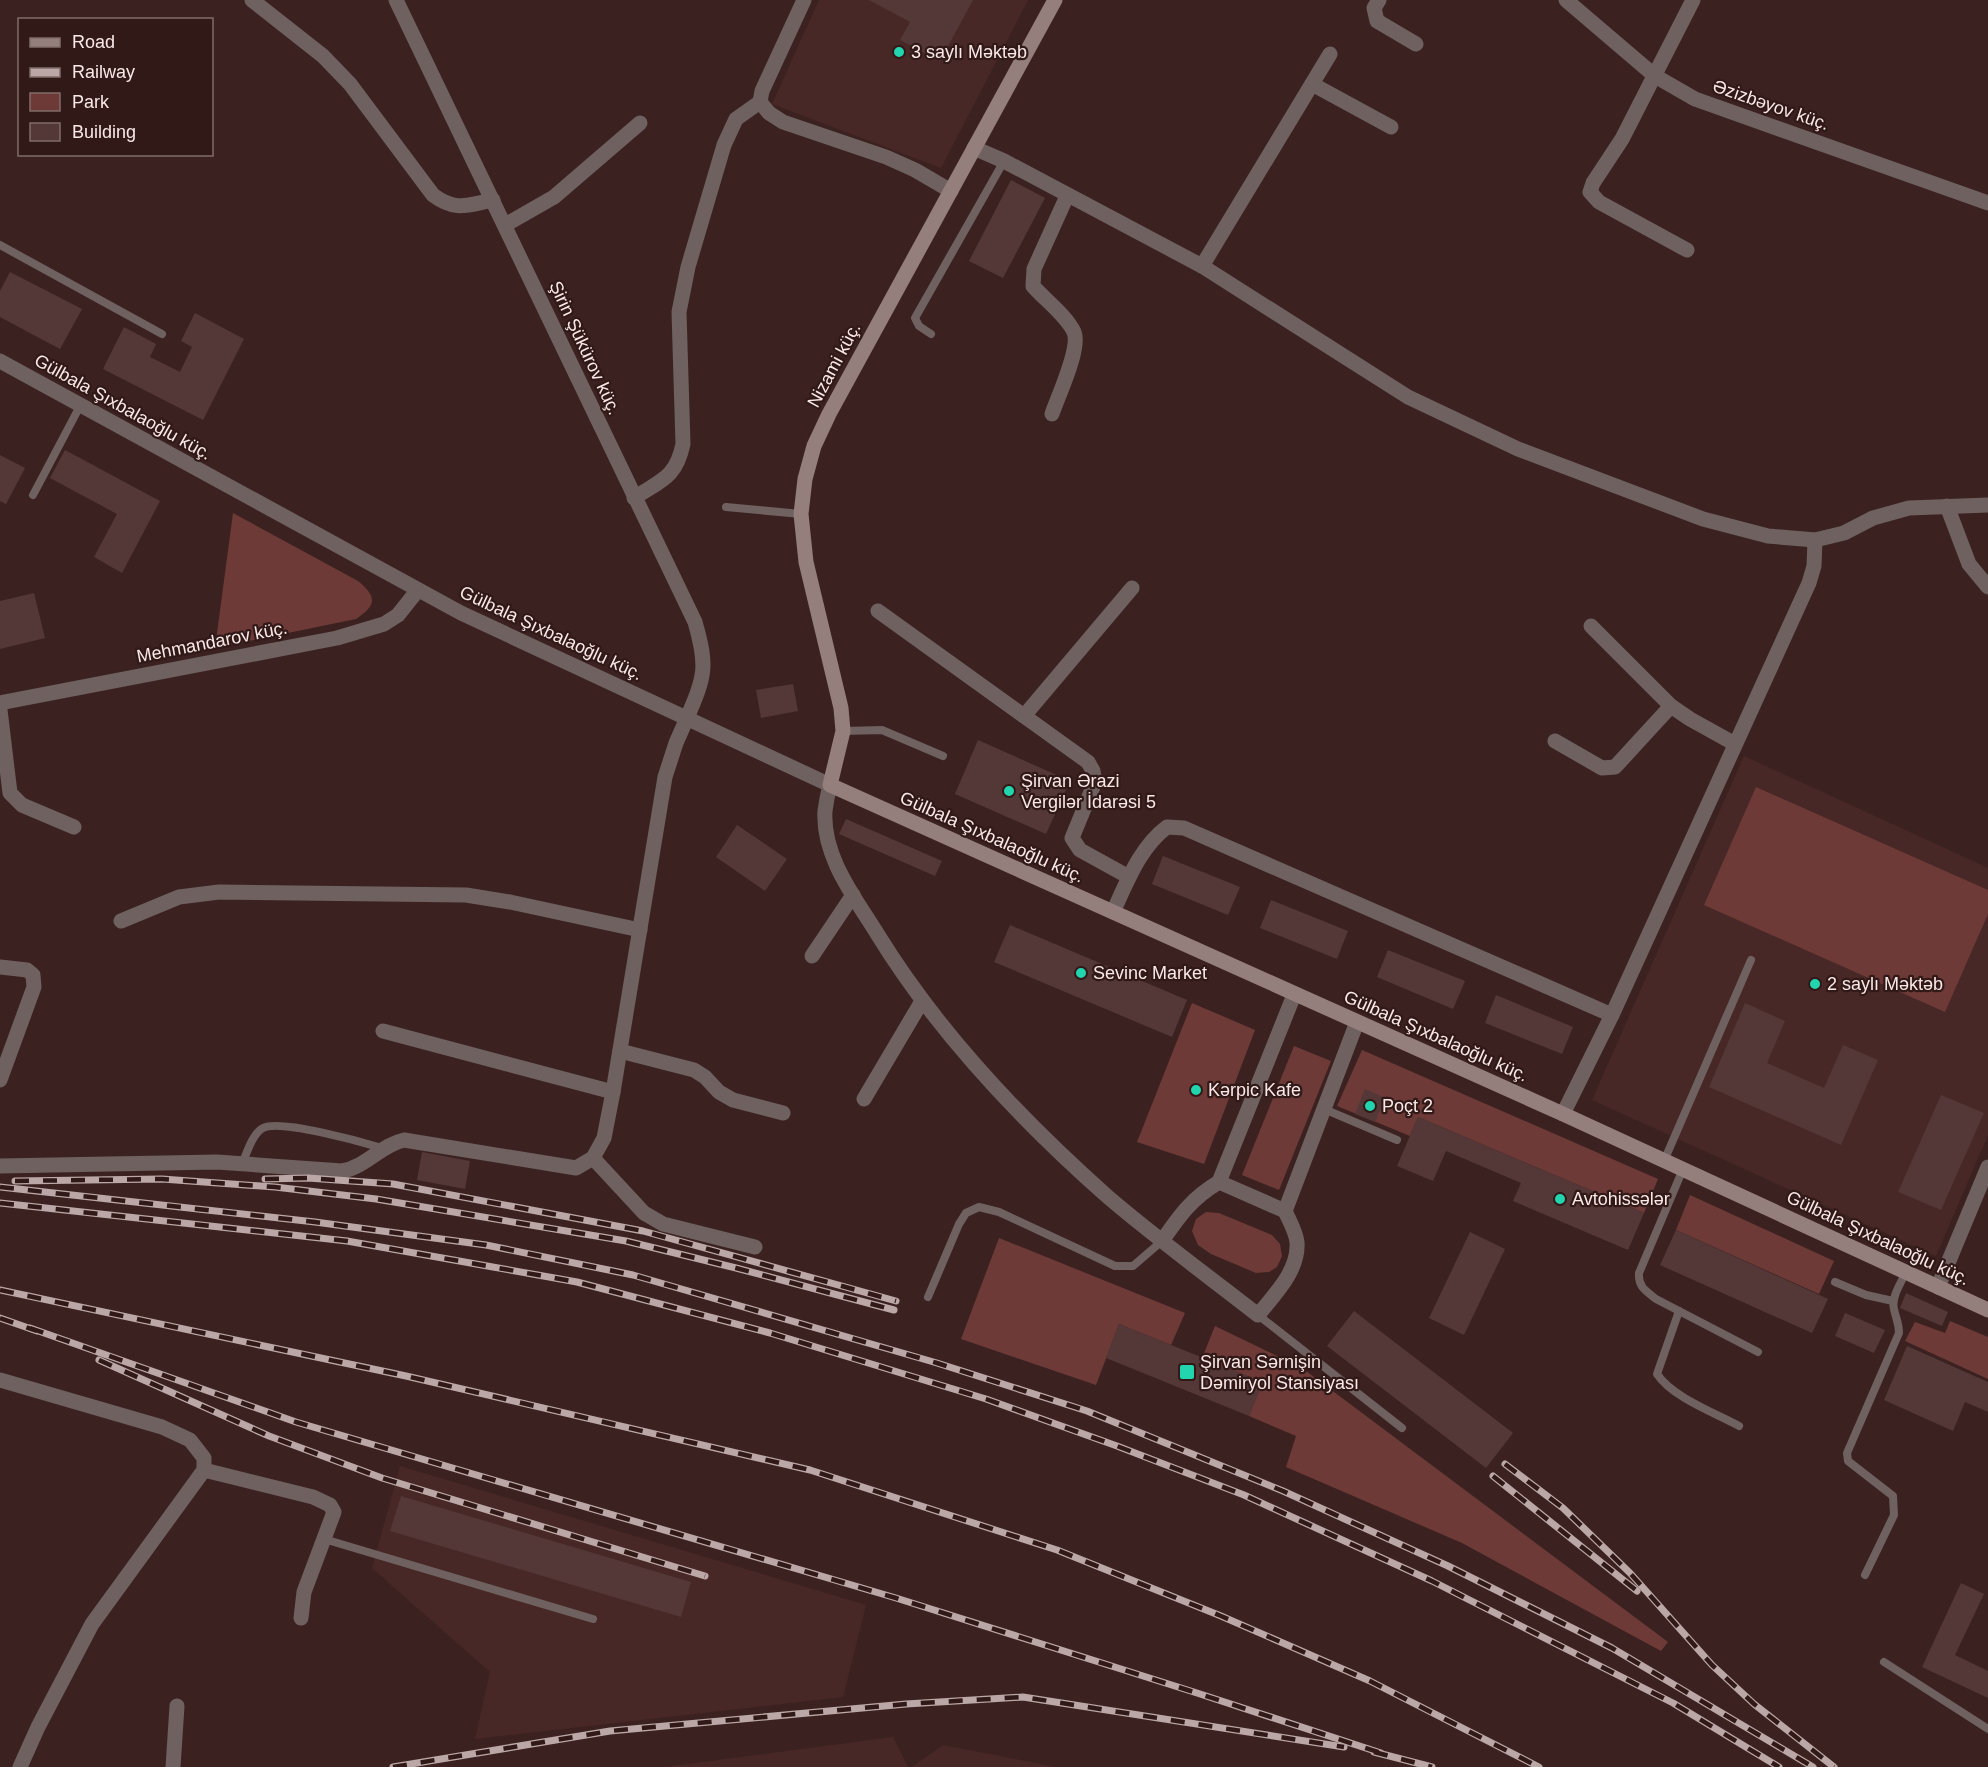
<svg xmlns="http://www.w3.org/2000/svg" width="1988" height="1767" font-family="Arial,sans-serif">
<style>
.built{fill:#482826}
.green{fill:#6d3a37}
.building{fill:#533837}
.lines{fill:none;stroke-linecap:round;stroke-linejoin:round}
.service{stroke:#6e615f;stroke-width:8}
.minor{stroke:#6e615f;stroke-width:15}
.tertiary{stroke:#6e615f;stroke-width:15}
.secondary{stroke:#947f7d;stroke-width:15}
.rail-casing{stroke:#bba8a6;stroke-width:7}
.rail{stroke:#311918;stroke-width:4.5;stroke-dasharray:14;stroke-linecap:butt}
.poi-dot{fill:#22d5af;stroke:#311918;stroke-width:2}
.labels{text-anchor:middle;stroke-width:4.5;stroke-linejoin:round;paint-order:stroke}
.poi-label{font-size:18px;fill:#f9e8e6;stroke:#311918;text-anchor:start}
.street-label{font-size:18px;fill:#f9e8e6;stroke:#311918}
</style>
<rect width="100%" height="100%" fill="#3b2221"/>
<g class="built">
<polygon points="819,0 1028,0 941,168 772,104"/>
<polygon points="1744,756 1988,868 1988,1135 1936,1256 1592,1100"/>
<polygon points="400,1466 866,1605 843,1697 475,1739 490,1672 372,1568"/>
<polygon points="893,1737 908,1767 664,1767"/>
<polygon points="943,1745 1056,1767 912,1767"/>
</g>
<g class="green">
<path d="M233,513L358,581C377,597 377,605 356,619L215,648Z"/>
<polygon points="1756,787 1988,890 1988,914 1945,1012 1704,905"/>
<polygon points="1192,1003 1255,1030 1204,1164 1137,1142"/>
<polygon points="1294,1046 1331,1061 1279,1190 1242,1175"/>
<polygon points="1362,1050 1658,1179 1644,1213 1418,1117 1410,1136 1337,1106"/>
<polygon points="1690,1195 1834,1261 1819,1294 1676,1230"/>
<polygon points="1206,1212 1219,1213 1272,1235 1280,1244 1282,1256 1277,1267 1269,1272 1256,1273 1211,1254 1198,1245 1192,1231 1196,1219"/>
<polygon points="999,1238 1185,1313 1171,1345 1119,1324 1096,1385 961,1339"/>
<polygon points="1950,1321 1988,1337 1988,1379 1905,1341 1915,1322 1945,1333"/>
<polygon points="1215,1326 1302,1368 1668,1642 1661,1651 1462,1543 1286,1467 1296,1436 1249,1416 1262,1382 1202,1358"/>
</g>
<g class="building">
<polygon points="869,0 973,0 940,61 900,40 910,22"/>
<polygon points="1011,180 1045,198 1003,278 969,261"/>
<polygon points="10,272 82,309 60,349 0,317 0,291"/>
<polygon points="195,313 244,339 203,420 103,369 124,327 156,344 150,357 180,372 192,347 181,341"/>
<polygon points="65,450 160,501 122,573 94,557 117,514 50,478"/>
<polygon points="0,455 25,468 6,504 0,501"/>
<polygon points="34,593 45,638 0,649 0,601"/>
<polygon points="793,684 798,711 761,718 756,690"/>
<polygon points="978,740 1070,781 1046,834 955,794"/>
<polygon points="846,819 942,861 935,876 839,834"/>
<polygon points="737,825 787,859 765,891 716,857"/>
<polygon points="1163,856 1240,887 1228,915 1152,884"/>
<polygon points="1271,900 1348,931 1337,959 1260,928"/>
<polygon points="1010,925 1187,1000 1172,1037 994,962"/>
<polygon points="1388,950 1465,981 1453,1009 1377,977"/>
<polygon points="1496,995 1573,1027 1562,1054 1485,1023"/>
<polygon points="1745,1003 1785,1021 1767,1063 1824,1088 1843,1045 1878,1060 1841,1145 1709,1087"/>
<polygon points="1365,1089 1385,1098 1375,1122 1355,1114"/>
<polygon points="1941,1095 1984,1113 1941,1210 1898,1192"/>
<polygon points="1418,1117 1644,1213 1628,1250 1513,1201 1521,1183 1446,1151 1433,1181 1397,1166"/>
<polygon points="422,1152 470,1161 465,1189 417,1180"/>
<polygon points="1676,1230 1828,1299 1812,1333 1660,1265"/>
<polygon points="1470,1232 1505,1249 1464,1335 1429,1318"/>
<polygon points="1906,1293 1948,1312 1942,1326 1900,1308"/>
<polygon points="1354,1311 1513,1433 1486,1468 1327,1346"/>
<polygon points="1845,1313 1885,1330 1874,1353 1835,1336"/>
<polygon points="1119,1324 1263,1382 1249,1416 1106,1358"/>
<polygon points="1907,1346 1988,1382 1988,1412 1965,1402 1953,1431 1884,1400"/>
<polygon points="401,1496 691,1582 681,1617 390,1531"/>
<polygon points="1961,1583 1984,1594 1955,1655 1988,1671 1988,1698 1922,1667"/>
</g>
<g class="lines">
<g class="service">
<polyline points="0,245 162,334"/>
<polyline points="931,334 919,326 915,318 1004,161"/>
<polyline points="33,495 80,406"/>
<polyline points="726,507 801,514"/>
<polyline points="843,731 882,730 943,756"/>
<polyline points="1324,1109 1397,1140"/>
<polyline points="1664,1161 1751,960"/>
<path d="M242,1164C247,1153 252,1134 263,1128C280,1119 362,1142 382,1148"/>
<path d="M1683,1169L1639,1273C1638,1287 1646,1291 1656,1299L1758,1352"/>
<polyline points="1835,1282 1866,1295 1893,1301"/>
<polyline points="928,1297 959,1224 966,1213 979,1207 999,1212 1115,1266 1133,1266 1162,1241"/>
<path d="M1679,1311L1657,1374C1672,1397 1715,1413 1739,1426"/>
<polyline points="1258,1315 1402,1428"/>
<polyline points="324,1539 593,1619"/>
<path d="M1865,1575L1894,1515L1893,1496L1848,1461L1847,1453L1899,1333C1899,1323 1896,1319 1894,1309C1891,1297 1901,1283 1906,1272"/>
<polyline points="1884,1662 1988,1729"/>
</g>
<g class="minor">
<path d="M252,0L323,56L350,84L433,195C456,212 467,205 493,200"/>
<polyline points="804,0 762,91 760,102 769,113 783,122 886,157 915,170 951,191"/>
<polyline points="1379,0 1374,8 1377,21 1416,44"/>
<polyline points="1566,0 1655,76 1695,99 1988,203"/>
<polyline points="1312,84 1391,127"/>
<polyline points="974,148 1004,161 1202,266 1408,397 1518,449 1703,519 1768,536 1815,540 1844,533 1873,518 1909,508 1988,505"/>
<polyline points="505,225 554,197 640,123"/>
<polyline points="1687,250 1599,202 1590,192 1593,183 1622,139 1693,0"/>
<polyline points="1202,266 1330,54"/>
<path d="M1052,414C1058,396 1081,348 1074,332C1066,315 1045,300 1033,286L1034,269L1067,196"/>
<path d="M634,498C661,480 676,478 683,444L679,312L688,267L724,145L736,119L760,102"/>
<polyline points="1947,506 1969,564 1988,587"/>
<polyline points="878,611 1088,762 1093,771 1095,782 1072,838 1080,850 1129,877"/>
<polyline points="1591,626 1671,706 1690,719 1735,744"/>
<polyline points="0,710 10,793 22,805 74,827"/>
<polyline points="1024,716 1132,588"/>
<polyline points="1555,741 1602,768 1615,767 1671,706"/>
<path d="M830,785C828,793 826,803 825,811C822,857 856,899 878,935C939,1034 1021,1120 1108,1197C1156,1238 1208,1276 1258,1315C1274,1295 1299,1271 1297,1242C1296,1232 1289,1220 1285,1211L1357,1022"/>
<path d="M1113,912C1127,882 1140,847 1167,827L1184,828L1612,1015"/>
<polyline points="121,921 179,897 219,892 466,895 510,902 640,930"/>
<polyline points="812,956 853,895"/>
<polyline points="0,967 27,970 33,975 34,987 0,1080"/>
<polyline points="383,1031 613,1092"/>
<polyline points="620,1051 694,1070 705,1077 719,1092 733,1100 783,1113"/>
<polyline points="864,1099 922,1001"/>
<polyline points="1563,1114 1612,1015 1809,583 1814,566 1815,540"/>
<polyline points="593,1158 644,1213 663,1224 755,1247"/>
<path d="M0,1166L217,1162L342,1171C366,1167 381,1145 404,1140L576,1168L593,1158L604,1138L613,1092L665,777L676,743L687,718"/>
<polyline points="1219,1182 1285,1211"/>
<path d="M1162,1241C1180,1215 1192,1198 1219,1182L1294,995"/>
<polyline points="1938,1287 1988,1167"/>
<polyline points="0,1380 162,1427 190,1440 204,1458 204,1470 92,1624 38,1727 20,1767"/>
<polyline points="204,1470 313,1497 330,1505 334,1512 304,1592 301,1618"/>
<polyline points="173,1767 177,1706"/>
</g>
<g class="tertiary">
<path d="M396,0L695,622C708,667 705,676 687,718"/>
<polyline points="0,361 461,613 830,785"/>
<polyline points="0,703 337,638 384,624 398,615 417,591"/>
</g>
<polyline class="secondary" points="1055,0 829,414 814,446 805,479 801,514 806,562 841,708 843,731 830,785 1563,1114 1988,1310"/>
<defs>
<g id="rail">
<polyline points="265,1179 308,1178 393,1184 643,1231 896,1301"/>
<polyline points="15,1181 162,1179 275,1187 376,1199 626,1241 736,1268 894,1310"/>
<polyline points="0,1187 315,1222 486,1245 633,1275 937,1363 1087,1411 1283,1491 1448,1566 1612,1648 1813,1767"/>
<polyline points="0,1203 347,1241 577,1282 770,1333 986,1399 1117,1446 1244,1495 1432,1581 1673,1703 1779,1767"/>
<polyline points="0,1290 406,1376 810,1470 1057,1550 1221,1616 1370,1681 1539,1767"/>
<polyline points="0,1318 37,1331"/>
<polyline points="30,1328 296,1422 896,1598 1197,1693 1381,1753"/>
<polyline points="99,1360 269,1436 382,1478 705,1576"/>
<polyline points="1505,1464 1563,1508 1630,1573 1712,1665 1754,1704 1834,1767"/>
<polyline points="1493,1476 1637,1591"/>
<polyline points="1374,1752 1432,1767"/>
<polyline points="393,1767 610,1731 906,1704 1023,1697 1344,1747"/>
</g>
</defs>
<use href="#rail" class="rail-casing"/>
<use href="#rail" class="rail"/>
</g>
<g class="poi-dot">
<circle cx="899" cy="52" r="6"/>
<circle cx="1009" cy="791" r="6"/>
<circle cx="1081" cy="973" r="6"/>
<circle cx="1815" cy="984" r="6"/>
<circle cx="1196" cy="1090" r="6"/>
<circle cx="1370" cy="1106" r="6"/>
<circle cx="1560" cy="1199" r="6"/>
<rect x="1179" y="1364" width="16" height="16" rx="3"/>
</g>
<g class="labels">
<g class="poi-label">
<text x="911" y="58">3 saylı Məktəb</text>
<text x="1021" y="787">Şirvan Ərazi<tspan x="1021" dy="21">Vergilər İdarəsi 5</tspan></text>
<text x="1093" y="979">Sevinc Market</text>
<text x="1827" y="990">2 saylı Məktəb</text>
<text x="1208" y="1096">Kərpic Kafe</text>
<text x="1382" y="1112">Poçt 2</text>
<text x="1572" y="1205">Avtohissələr</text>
<text x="1200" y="1368">Şirvan Sərnişin<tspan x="1200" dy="21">Dəmiryol Stansiyası</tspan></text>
</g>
<g class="street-label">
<text transform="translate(1771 105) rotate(19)" y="6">Əzizbəyov küç.</text>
<text transform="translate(585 348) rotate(65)" y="6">Şirin Şükürov küç.</text>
<text transform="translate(834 365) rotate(-62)" y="6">Nizami küç.</text>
<text transform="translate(123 407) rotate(29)" y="6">Gülbala Şıxbalaoğlu küç.</text>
<text transform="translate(551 633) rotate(25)" y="6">Gülbala Şıxbalaoğlu küç.</text>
<text transform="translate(212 642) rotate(-11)" y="6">Mehmandarov küç.</text>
<text transform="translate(992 837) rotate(24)" y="6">Gülbala Şıxbalaoğlu küç.</text>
<text transform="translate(1436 1036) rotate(24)" y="6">Gülbala Şıxbalaoğlu küç.</text>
<text transform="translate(1878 1238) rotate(25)" y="6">Gülbala Şıxbalaoğlu küç.</text>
</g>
</g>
<rect x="18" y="18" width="195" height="138" fill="#311918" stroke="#816c6a" stroke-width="1.5"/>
<rect x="30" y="38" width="30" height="9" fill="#947f7d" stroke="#816c6a" stroke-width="1.5"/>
<text x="72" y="48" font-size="18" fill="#f9e8e6">Road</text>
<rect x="30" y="68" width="30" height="9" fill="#bba8a6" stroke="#816c6a" stroke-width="1.5"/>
<text x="72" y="78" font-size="18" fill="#f9e8e6">Railway</text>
<rect x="30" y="93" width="30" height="18" fill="#6d3a37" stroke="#816c6a" stroke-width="1.5"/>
<text x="72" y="108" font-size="18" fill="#f9e8e6">Park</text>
<rect x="30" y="123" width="30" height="18" fill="#533837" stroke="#816c6a" stroke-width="1.5"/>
<text x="72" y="138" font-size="18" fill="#f9e8e6">Building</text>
</svg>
